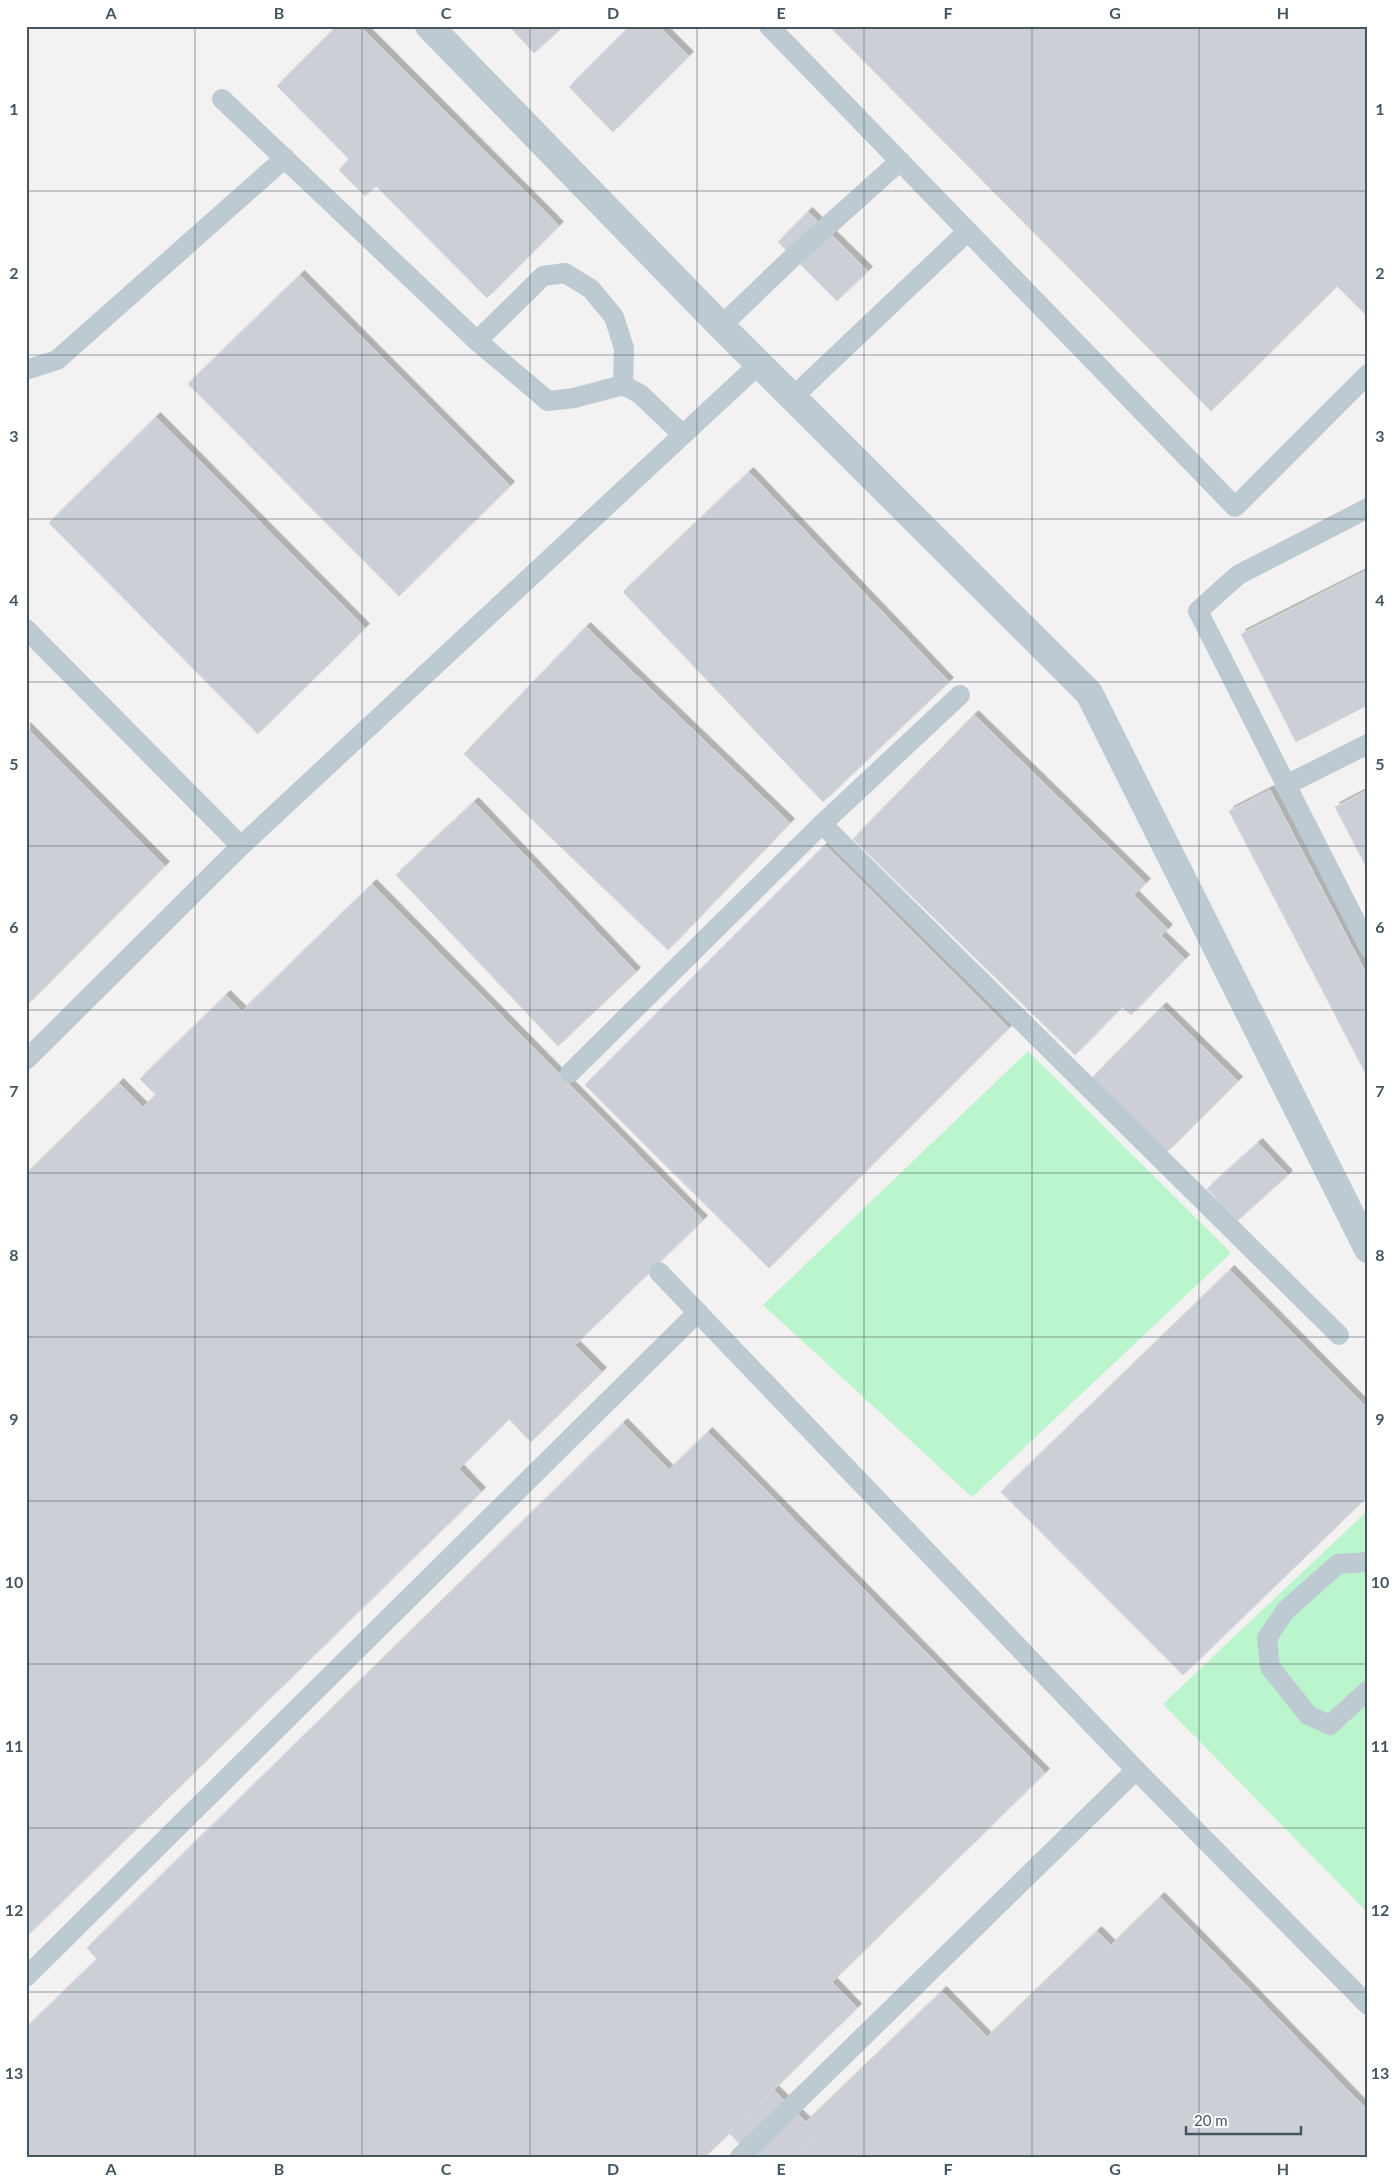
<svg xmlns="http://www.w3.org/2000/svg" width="1394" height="2183" font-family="Lato,sans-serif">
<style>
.grass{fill:#bbf5cd}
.building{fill:#ccd0d6;stroke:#d4d7dd;filter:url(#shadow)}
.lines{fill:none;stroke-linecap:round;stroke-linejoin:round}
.service{stroke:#bdcad2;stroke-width:20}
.tertiary{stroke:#bdcad2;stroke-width:28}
.grid{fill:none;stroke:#465661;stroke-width:1;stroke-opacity:0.55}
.neatline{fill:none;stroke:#465661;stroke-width:2}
.grid-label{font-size:16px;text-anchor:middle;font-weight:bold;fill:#465661}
</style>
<defs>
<filter id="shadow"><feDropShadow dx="4.5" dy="-4.5" stdDeviation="0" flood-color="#0004"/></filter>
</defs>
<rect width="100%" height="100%" fill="#f3f1f1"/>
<g class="grass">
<polygon points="1028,1051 1231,1253 972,1497 763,1305"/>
<polygon points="1368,1510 1368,1913 1163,1704"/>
</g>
<g class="building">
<polygon points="337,26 360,26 559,226 487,298 376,186 365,196 339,170 349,159 277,86"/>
<polygon points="509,26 564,26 534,53"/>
<polygon points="630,26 659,26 689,56 613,132 569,87"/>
<polygon points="829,26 1368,26 1368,317 1337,286 1211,411"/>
<polygon points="808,212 868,271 837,301 778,242"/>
<polygon points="300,275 510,486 399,596 188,384"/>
<polygon points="156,417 365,628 258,734 49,523"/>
<polygon points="749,472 949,682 823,802 623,592"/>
<polygon points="1368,570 1368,705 1296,742 1241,634"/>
<polygon points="586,627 790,823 668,950 464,754"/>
<polygon points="974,715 1146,883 1134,895 1168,929 1161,936 1185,959 1131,1015 1122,1007 1075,1055 853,839"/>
<polygon points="26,727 165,866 26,1006"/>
<polygon points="1270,790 1368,977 1368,1078 1229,811"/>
<polygon points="1368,790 1368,870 1335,807"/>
<polygon points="474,802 636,972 558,1046 396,875"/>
<polygon points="825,845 1009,1028 769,1268 585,1085"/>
<polygon points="372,884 703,1220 575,1345 602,1372 531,1442 509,1419 459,1469 481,1492 26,1937 26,1174 119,1083 143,1107 156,1095 140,1079 226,995 242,1011"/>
<polygon points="1162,1007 1238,1081 1167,1152 1092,1078"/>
<polygon points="1258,1143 1288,1175 1237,1221 1207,1189"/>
<polygon points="1230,1270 1368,1409 1368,1496 1183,1675 1001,1492"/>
<polygon points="623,1423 669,1470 708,1432 1045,1773 832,1982 857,2008 705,2157 26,2157 26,2028 97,1959 87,1948"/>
<polygon points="1160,1897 1368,2111 1368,2157 797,2157 819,2135 806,2122 942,1991 987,2037 1097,1931 1111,1945"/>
<polygon points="774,2090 819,2135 797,2157 752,2157 729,2133"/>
</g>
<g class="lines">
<g class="service">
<polyline points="769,26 1235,507 1368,374"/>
<polyline points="222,99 477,341 548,401 574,398 623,385 640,394 683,435"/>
<polyline points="721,326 793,257 900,161"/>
<polyline points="477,341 543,276 565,273 591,289 614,317 624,348 623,385"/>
<polyline points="26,370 57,360 285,158"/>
<polyline points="793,397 968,231"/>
<polyline points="1368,508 1238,575 1198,611 1368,946"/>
<polyline points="26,629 241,846"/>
<polyline points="1286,785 1368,744"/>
<polyline points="822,824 1339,1335"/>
<polyline points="26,1060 241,846 759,364"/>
<polyline points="570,1073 822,824 960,695"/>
<polyline points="659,1272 1136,1770 1368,2005"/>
<polyline points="1368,1562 1338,1564 1286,1610 1267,1638 1270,1667 1308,1715 1330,1725 1368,1690"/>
<polyline points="26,1977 698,1312"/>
<polyline points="740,2157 1136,1770"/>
</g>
<polyline class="tertiary" points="429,26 721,326 1089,693 1368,1249"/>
</g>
<path class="grid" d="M195,26V2157M362,26V2157M530,26V2157M697,26V2157M864,26V2157M1032,26V2157M1199,26V2157M26,191H1368M26,355H1368M26,519H1368M26,682H1368M26,846H1368M26,1010H1368M26,1173H1368M26,1337H1368M26,1501H1368M26,1664H1368M26,1828H1368M26,1992H1368"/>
<rect width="1394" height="2183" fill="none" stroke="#ffffff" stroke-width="55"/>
<path d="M1186 2126v8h115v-8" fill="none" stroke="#465661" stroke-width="2.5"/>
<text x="1194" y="2126" font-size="15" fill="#465661" stroke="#ffffff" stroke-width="4" paint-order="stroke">20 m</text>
<rect x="28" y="28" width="1338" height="2128" class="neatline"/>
<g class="grid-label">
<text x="111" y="19">A</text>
<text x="279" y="19">B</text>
<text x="446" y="19">C</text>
<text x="613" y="19">D</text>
<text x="781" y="19">E</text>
<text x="948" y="19">F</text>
<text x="1115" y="19">G</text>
<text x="1283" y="19">H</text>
<text x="14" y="115">1</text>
<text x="1380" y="115">1</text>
<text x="14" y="279">2</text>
<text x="1380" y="279">2</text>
<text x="14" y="442">3</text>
<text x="1380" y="442">3</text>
<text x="14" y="606">4</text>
<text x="1380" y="606">4</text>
<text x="14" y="770">5</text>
<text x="1380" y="770">5</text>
<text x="14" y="933">6</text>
<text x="1380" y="933">6</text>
<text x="14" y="1097">7</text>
<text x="1380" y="1097">7</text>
<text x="14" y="1261">8</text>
<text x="1380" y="1261">8</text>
<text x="14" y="1425">9</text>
<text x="1380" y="1425">9</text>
<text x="14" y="1588">10</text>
<text x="1380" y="1588">10</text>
<text x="14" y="1752">11</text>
<text x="1380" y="1752">11</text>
<text x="14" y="1916">12</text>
<text x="1380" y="1916">12</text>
<text x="14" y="2079">13</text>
<text x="1380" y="2079">13</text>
<text x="111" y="2175">A</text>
<text x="279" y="2175">B</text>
<text x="446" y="2175">C</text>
<text x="613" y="2175">D</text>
<text x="781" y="2175">E</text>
<text x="948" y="2175">F</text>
<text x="1115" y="2175">G</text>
<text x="1283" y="2175">H</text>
</g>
</svg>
